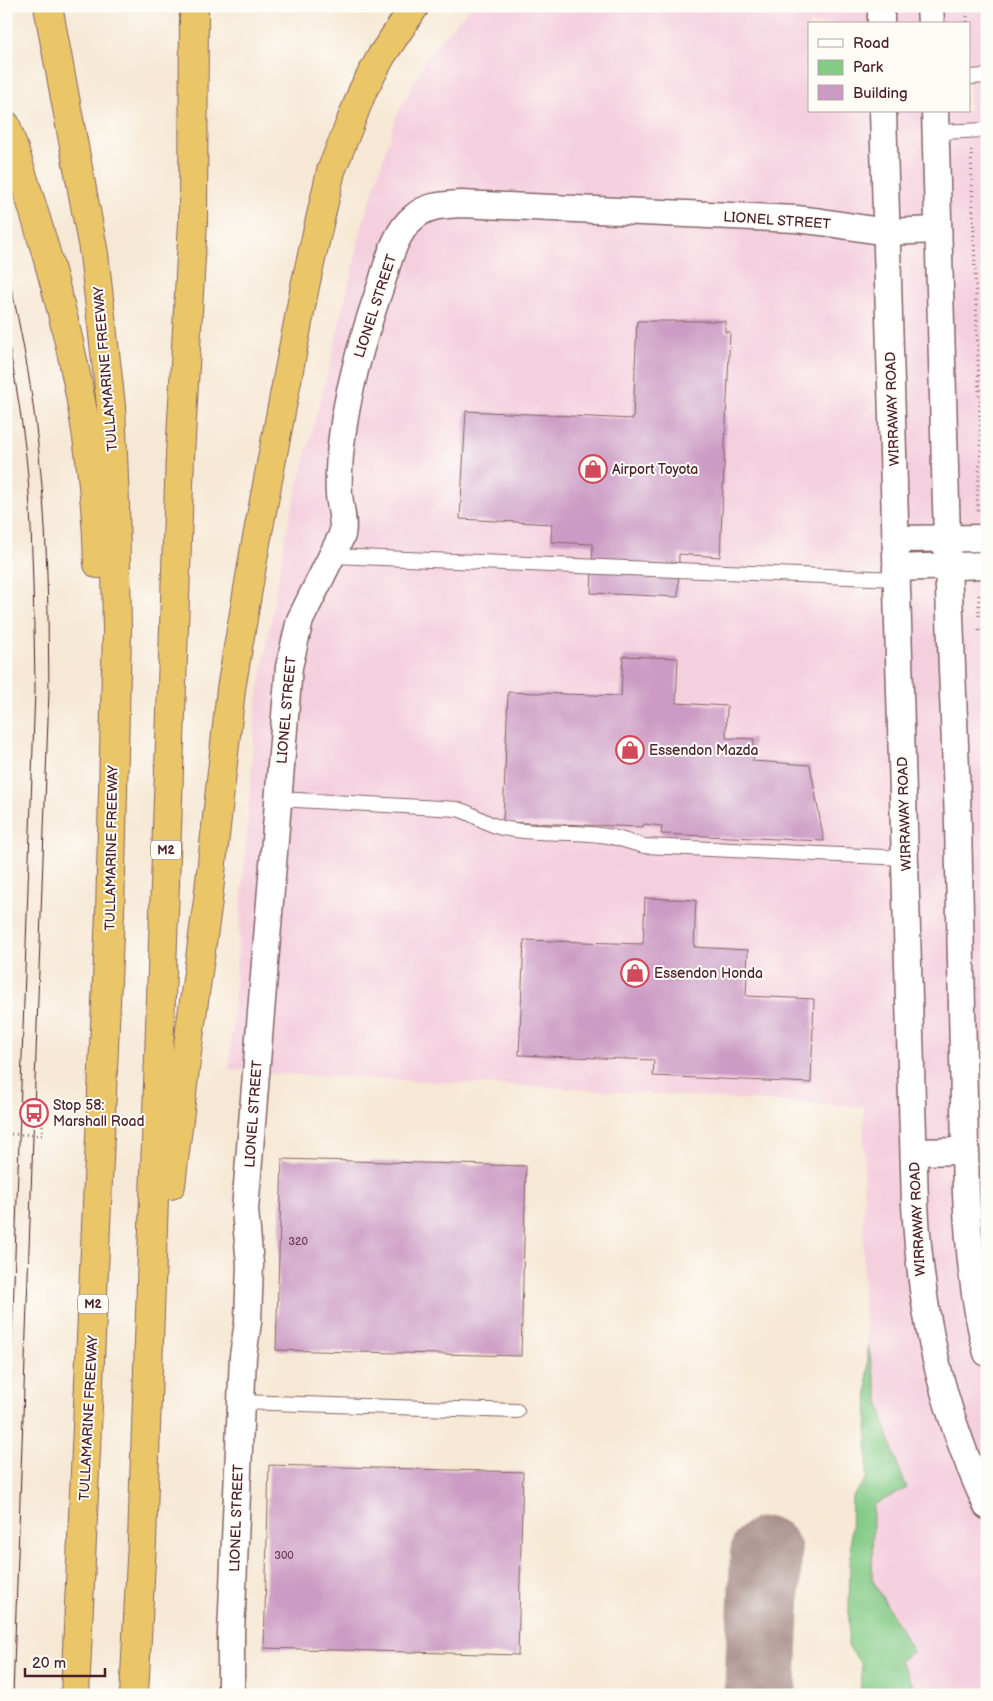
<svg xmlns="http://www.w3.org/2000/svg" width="993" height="1701" font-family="'Balsamiq Sans',sans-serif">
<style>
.built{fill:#f4cfde;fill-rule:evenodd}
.green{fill:#84cb87;stroke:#677559}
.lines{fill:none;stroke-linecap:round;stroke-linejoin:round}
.taxiway{stroke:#a08480;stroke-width:72}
.building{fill:#cc9bc5}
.lane-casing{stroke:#866566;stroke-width:16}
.street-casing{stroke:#866566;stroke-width:29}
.highway-casing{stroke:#866566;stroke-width:30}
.path{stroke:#866566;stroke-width:3;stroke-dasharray:1 4;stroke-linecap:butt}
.lane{stroke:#fff;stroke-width:14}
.street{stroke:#fff;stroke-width:26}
.highway{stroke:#ebc669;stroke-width:28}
.tram{stroke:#4a1f2b;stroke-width:1}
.labels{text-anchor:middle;stroke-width:4;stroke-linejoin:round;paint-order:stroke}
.number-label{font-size:11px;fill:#6a3e52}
.shield{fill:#fdfcf7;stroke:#806168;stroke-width:1}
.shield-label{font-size:12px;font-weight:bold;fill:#4a1f2b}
.street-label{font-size:14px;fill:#4a1f2b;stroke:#fdfcf7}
.poi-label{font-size:14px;fill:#4a1f2b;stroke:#fdfcf7;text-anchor:start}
</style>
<rect width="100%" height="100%" fill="#fdfcf7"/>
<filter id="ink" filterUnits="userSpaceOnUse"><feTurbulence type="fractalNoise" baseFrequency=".02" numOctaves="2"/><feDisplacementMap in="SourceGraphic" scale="10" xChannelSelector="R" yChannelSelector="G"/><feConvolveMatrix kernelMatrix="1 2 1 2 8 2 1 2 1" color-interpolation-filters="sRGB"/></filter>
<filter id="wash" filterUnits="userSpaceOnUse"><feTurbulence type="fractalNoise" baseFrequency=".0096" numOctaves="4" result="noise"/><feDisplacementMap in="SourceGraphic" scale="20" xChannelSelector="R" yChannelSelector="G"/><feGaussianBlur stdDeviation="1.12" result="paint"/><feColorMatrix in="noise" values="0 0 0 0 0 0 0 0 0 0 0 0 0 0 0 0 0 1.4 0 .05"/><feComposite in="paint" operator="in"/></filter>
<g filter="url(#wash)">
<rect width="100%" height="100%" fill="#f6e8d4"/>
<path class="built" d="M471,6H987V1695H918L900,1660L913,1652L872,1579L873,1505L907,1488L895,1461L874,1379L868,1345L863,1299L864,1107L559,1088L279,1074L229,1069L256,707L286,532L331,359L362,227L396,117L430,52ZM809,24H969V111H809Z"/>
<path class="green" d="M868,1345C877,1394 887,1443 907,1488L873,1505L872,1579L913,1652L900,1660L918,1695H860L862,1665L848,1646L852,1497L867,1478Z"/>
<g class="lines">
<polyline class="taxiway" points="760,1695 766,1553"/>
</g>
<g id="blocks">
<g class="building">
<polygon points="637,321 725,321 725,332 730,332 720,557 679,554 678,597 591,593 593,544 551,542 552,524 460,519 466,411 633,419"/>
<polygon points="623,656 678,658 676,703 727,706 726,738 754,739 753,761 810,765 824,841 661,834 662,826 644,824 643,827 503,822 508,692 621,696"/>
<polygon points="645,898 696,900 694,947 748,950 746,996 814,999 811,1083 653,1076 654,1060 519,1055 524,940 643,944"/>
<polygon points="282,1159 526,1166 521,1356 276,1350"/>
<polygon points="269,1465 523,1472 518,1655 264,1648"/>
</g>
</g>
</g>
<g filter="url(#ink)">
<use href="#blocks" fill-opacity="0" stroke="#866566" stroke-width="1"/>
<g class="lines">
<defs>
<g id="lane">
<polyline points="969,77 987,76"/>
<polyline points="936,132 987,130"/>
<polyline points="333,556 897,579"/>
<path d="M279,799L457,809C474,813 486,825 503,828C535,835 567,831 600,835C616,836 629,843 645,846L905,858"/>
<polyline points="241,1402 517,1411"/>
</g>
<g id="street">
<polyline points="881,6 881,24"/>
<polyline points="930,6 931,24"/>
<path d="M883,111L915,1204C921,1314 940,1406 987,1506"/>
<path d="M935,111L947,539L958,822L966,1194C969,1247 973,1301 987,1353"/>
<polyline points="896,539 987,538"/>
<polyline points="896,568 987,565"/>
<polyline points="914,1152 966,1151"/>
<path d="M231,1695V1633L243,1356L248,1322L250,1264L245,1210L289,667L300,620L342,535C345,521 340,508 339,494C338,481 339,468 340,455C345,397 362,340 381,285C388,262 395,232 414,217C427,205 444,205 461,204L796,219L822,222L886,232L938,230"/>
</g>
<g id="highway">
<polyline points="48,6 94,254 111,406 115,503 117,630 110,913 75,1695"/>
<path d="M6,125C54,267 95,414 98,564"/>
<polyline points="171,1185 187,1052 208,900 231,689 255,548 305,286 331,171 347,131 363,90 382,55 415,6"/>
<polyline points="134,1695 142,1541 180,456 193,221 194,6"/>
</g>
</defs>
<use href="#lane" class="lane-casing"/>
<use href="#street" class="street-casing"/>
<use href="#highway" class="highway-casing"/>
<g class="path">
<polyline points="967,6 967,24"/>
<polyline points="969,97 970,111"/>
<polyline points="971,150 981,448 977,498 978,511"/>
<polyline points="979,385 987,402"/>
<polyline points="979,616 979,592"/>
<polyline points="979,631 979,629 987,630"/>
<polyline points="985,774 987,786"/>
<polyline points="6,1134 42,1135 43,1117"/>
<polyline points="7,1170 8,1134"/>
</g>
<use href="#lane" class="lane"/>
<use href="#street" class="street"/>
<use href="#highway" class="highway"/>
<g class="tram">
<path d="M6,266C23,334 35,405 41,475C48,546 48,619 49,691L13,1695"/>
<path d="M6,330C15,379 24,428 28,477C33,548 34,619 35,690L6,1510"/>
</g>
</g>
</g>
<defs>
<symbol id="shop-ring" viewBox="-11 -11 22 22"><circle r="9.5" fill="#fdfcf7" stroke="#d1495b" stroke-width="1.5"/><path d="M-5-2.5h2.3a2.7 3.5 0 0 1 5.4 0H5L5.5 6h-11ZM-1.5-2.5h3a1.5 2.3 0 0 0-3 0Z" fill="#d1495b"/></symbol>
<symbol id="bus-ring" viewBox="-11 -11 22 22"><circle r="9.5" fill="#fdfcf7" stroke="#d1495b" stroke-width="1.5"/><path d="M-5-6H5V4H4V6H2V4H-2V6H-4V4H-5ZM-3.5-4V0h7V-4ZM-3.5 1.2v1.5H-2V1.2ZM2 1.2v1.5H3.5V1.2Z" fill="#d1495b"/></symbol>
</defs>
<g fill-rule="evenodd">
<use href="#shop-ring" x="577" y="453" width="32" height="32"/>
<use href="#shop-ring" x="614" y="734" width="32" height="32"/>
<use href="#shop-ring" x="619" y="957" width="32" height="32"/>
<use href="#bus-ring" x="18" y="1097" width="32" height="32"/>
</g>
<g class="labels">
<g class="number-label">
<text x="298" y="1245">320</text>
<text x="284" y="1559">300</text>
</g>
<g class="shield">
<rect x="151" y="840.5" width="30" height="19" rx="4"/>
<rect x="78" y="1294.5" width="30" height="19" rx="4"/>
</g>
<g class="shield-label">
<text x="166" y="854">M2</text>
<text x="93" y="1308">M2</text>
</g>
<g class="street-label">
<text transform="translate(777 220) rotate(4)" y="5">LIONEL STREET</text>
<text transform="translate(375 306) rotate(-72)" y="5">LIONEL STREET</text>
<text transform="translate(105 369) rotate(-95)" y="5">TULLAMARINE FREEWAY</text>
<text transform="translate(892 409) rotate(-92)" y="5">WIRRAWAY ROAD</text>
<text transform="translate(286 710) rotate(-85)" y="5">LIONEL STREET</text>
<text transform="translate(904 814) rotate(-92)" y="5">WIRRAWAY ROAD</text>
<text transform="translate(111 848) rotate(-89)" y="5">TULLAMARINE FREEWAY</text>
<text transform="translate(253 1114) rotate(-86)" y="5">LIONEL STREET</text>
<text transform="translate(917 1219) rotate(-93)" y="5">WIRRAWAY ROAD</text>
<text transform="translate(88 1418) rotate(-87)" y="5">TULLAMARINE FREEWAY</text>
<text transform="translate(236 1518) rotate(-88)" y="5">LIONEL STREET</text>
</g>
<g class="poi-label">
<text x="612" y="474">Airport Toyota</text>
<text x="649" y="755">Essendon Mazda</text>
<text x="654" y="978">Essendon Honda</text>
<text x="53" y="1110">Stop 58:<tspan x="53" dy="16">Marshall Road</tspan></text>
</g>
</g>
<rect width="993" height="1701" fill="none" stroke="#fdfcf7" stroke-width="25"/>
<rect x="808" y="22" width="162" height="90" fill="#fdfcf7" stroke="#b5a4a5"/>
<rect x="818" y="39" width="25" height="8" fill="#ffffff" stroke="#b5a4a5"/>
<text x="853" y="48" font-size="15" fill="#4a1f2b">Road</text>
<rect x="818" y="60" width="25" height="15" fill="#84cb87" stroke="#b5a4a5"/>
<text x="853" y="72" font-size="15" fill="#4a1f2b">Park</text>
<rect x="818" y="85" width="25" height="15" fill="#cc9bc5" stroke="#b5a4a5"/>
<text x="853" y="98" font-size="15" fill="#4a1f2b">Building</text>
<path d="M25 1668v8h80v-8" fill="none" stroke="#4a1f2b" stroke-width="2.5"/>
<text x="32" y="1668" font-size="15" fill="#4a1f2b" stroke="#fdfcf7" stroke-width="4" paint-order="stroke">20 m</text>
</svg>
